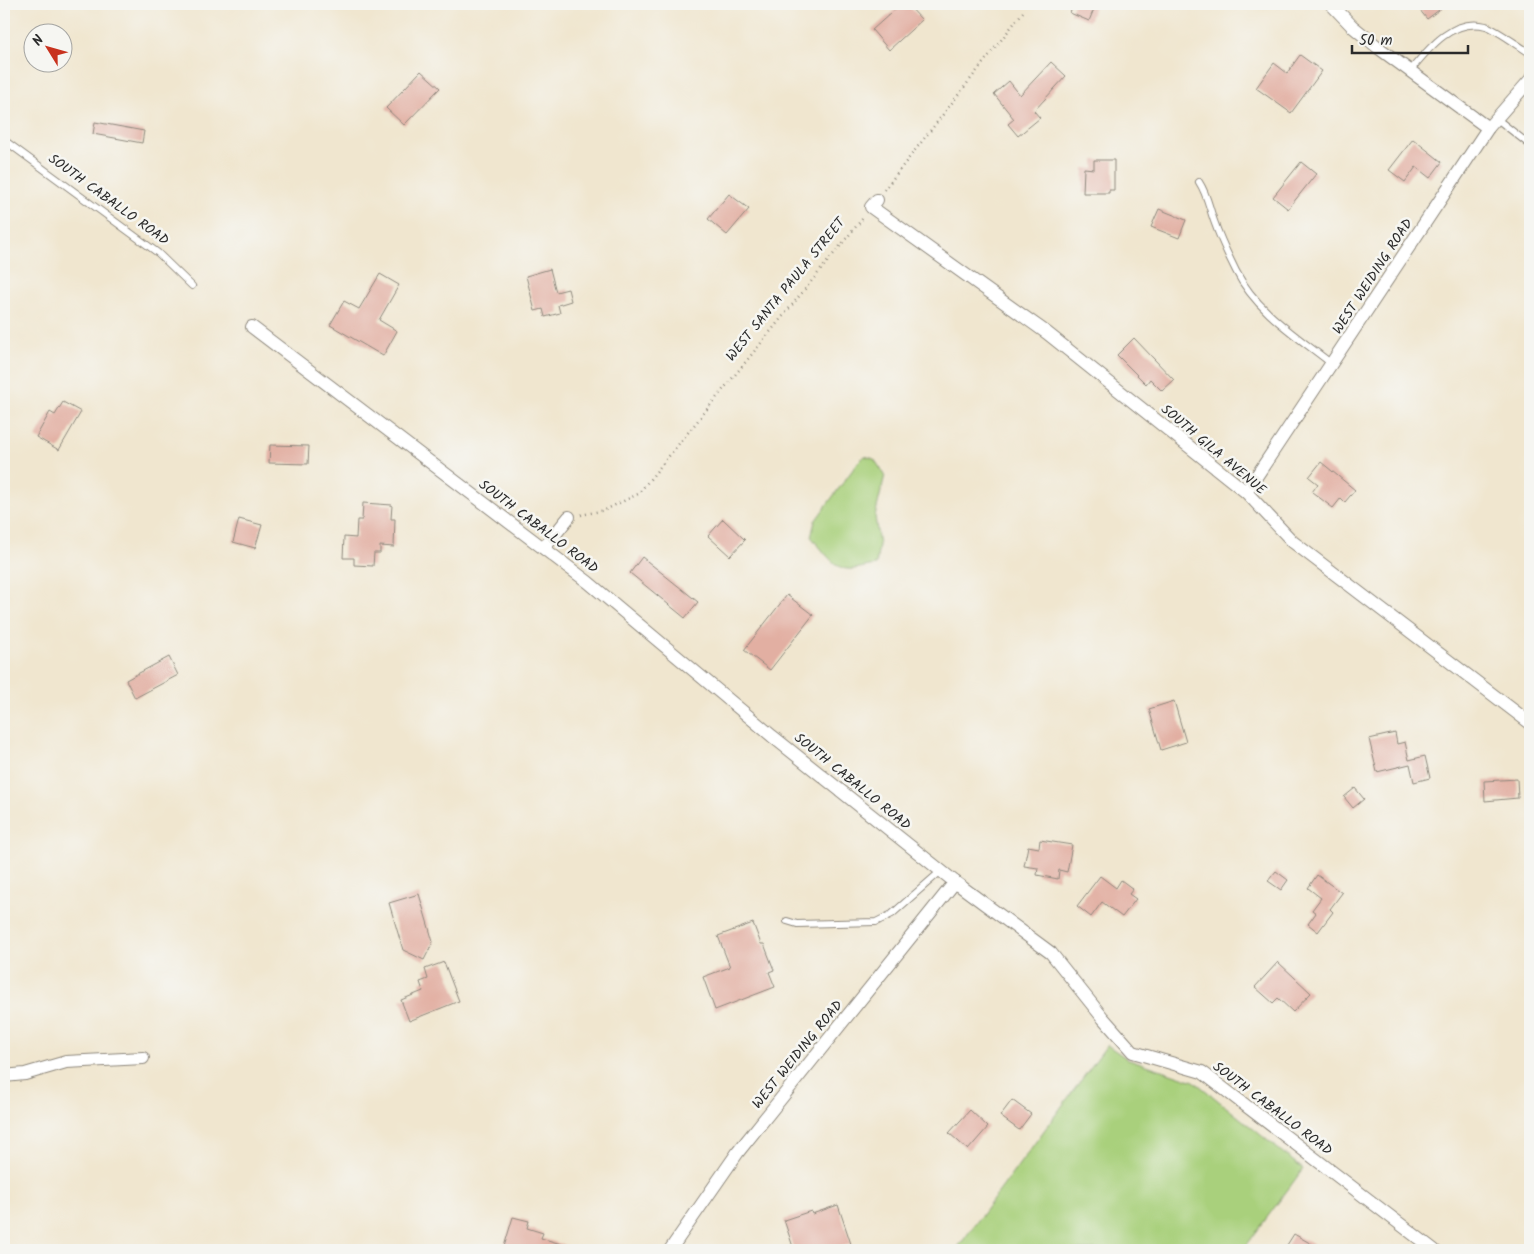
<svg xmlns="http://www.w3.org/2000/svg" width="1534" height="1254" font-family="Kalam,sans-serif">
<style>
.green{fill:#a9d07b;stroke:#6a7e53}
.building{fill:#e2afa2}
.lines{fill:none;stroke-linecap:round;stroke-linejoin:round}
.service-casing{stroke:#8e887d;stroke-width:8}
.minor-casing{stroke:#8e887d;stroke-width:14}
.path{stroke:#8e887d;stroke-width:2.5;stroke-dasharray:1 4;stroke-linecap:butt}
.service{stroke:#fff;stroke-width:6}
.minor{stroke:#fff;stroke-width:12}
.labels{text-anchor:middle;stroke-width:5;stroke-linejoin:round;paint-order:stroke}
.street-label{font-size:14px;fill:#2b2b2b;stroke:#f6f6f2}
</style>
<rect width="100%" height="100%" fill="#f6f6f2"/>
<filter id="ink" filterUnits="userSpaceOnUse"><feTurbulence type="fractalNoise" baseFrequency=".02" numOctaves="2"/><feDisplacementMap in="SourceGraphic" scale="10" xChannelSelector="R" yChannelSelector="G"/><feConvolveMatrix kernelMatrix="1 2 1 2 8 2 1 2 1" color-interpolation-filters="sRGB"/></filter>
<filter id="wash" filterUnits="userSpaceOnUse"><feTurbulence type="fractalNoise" baseFrequency=".0096" numOctaves="4" result="noise"/><feDisplacementMap in="SourceGraphic" scale="20" xChannelSelector="R" yChannelSelector="G"/><feGaussianBlur stdDeviation="1.12" result="paint"/><feColorMatrix in="noise" values="0 0 0 0 0 0 0 0 0 0 0 0 0 0 0 0 0 1.4 0 .05"/><feComposite in="paint" operator="in"/></filter>
<g filter="url(#wash)">
<rect width="100%" height="100%" fill="#f0e6cf"/>
<g class="green">
<path d="M865,456L874,459L885,475L875,516L879,545L876,565C867,566 855,570 847,569C833,568 821,547 811,537L815,521L859,461Z"/>
<polygon points="1107,1045 1126,1058 1194,1081 1303,1169 1243,1250 956,1250"/>
</g>
<g id="blocks">
<g class="building">
<polygon points="901,4 907,4 922,20 889,50 872,30"/>
<polygon points="1074,4 1096,4 1089,21 1070,13"/>
<polygon points="1415,4 1447,4 1427,19"/>
<polygon points="1300,55 1322,71 1291,113 1256,88 1274,63 1287,73"/>
<polygon points="1051,62 1066,76 1034,111 1040,118 1018,136 1008,124 1014,119 994,94 1009,81 1020,95"/>
<polygon points="421,71 440,88 404,125 386,108"/>
<polygon points="95,122 144,131 142,143 93,134"/>
<polygon points="1413,139 1442,162 1430,178 1416,167 1405,182 1389,170"/>
<polygon points="1094,160 1114,160 1114,190 1109,190 1109,193 1083,193 1084,168 1094,169"/>
<polygon points="1301,162 1316,174 1288,209 1273,197"/>
<polygon points="729,194 749,209 727,235 708,219"/>
<polygon points="1159,209 1186,220 1179,238 1151,227"/>
<polygon points="550,269 556,292 568,289 571,301 558,305 560,313 545,317 543,309 535,311 526,276"/>
<polygon points="380,274 399,285 379,320 397,331 383,356 330,325 344,301 359,309"/>
<polygon points="1134,338 1174,380 1162,391 1150,379 1146,384 1117,355"/>
<polygon points="63,402 81,412 59,450 36,437 50,412 55,415"/>
<polygon points="270,445 309,446 308,464 269,463"/>
<polygon points="1321,462 1355,490 1345,502 1341,498 1333,508 1312,492 1318,484 1309,477"/>
<polygon points="363,503 392,505 391,519 395,519 394,547 380,546 380,553 374,553 373,566 354,565 354,558 343,558 344,537 356,538 357,520 362,520"/>
<polygon points="239,519 262,525 255,548 233,542"/>
<polygon points="723,519 745,540 730,556 708,536"/>
<polygon points="642,557 698,602 685,618 630,573"/>
<polygon points="787,595 813,615 770,670 744,650"/>
<polygon points="169,657 178,675 135,698 126,680"/>
<polygon points="1174,701 1186,742 1161,750 1149,709"/>
<polygon points="1395,733 1397,744 1405,742 1409,760 1425,756 1430,778 1414,782 1410,764 1377,772 1369,739"/>
<polygon points="1517,779 1518,798 1485,801 1484,781"/>
<polygon points="1355,788 1364,799 1353,808 1344,797"/>
<polygon points="1040,840 1072,845 1067,872 1059,870 1058,879 1037,875 1038,868 1024,866 1028,846 1039,848"/>
<polygon points="1276,871 1288,880 1281,890 1268,881"/>
<polygon points="1317,875 1342,893 1330,909 1333,912 1318,932 1308,924 1316,913 1312,910 1321,898 1308,888"/>
<polygon points="1100,876 1116,888 1121,880 1133,889 1129,894 1136,899 1122,917 1102,902 1091,917 1077,906"/>
<polygon points="419,894 433,942 424,960 403,950 389,903"/>
<polygon points="753,923 761,944 764,944 774,970 769,972 775,987 715,1010 703,977 730,967 718,936"/>
<polygon points="444,962 459,1001 409,1021 401,1000 423,991 420,982 428,979 425,969"/>
<polygon points="1278,962 1311,993 1293,1012 1278,998 1273,1003 1255,987"/>
<polygon points="1012,1100 1031,1114 1019,1130 1000,1116"/>
<polygon points="970,1110 988,1127 968,1150 949,1133"/>
<polygon points="838,1205 851,1244 831,1250 794,1250 784,1220 811,1211 812,1214"/>
<polygon points="513,1217 529,1221 527,1228 543,1233 541,1238 571,1247 571,1250 503,1250"/>
<polygon points="1294,1234 1322,1250 1297,1250 1287,1245"/>
</g>
</g>
</g>
<g filter="url(#ink)">
<use href="#blocks" fill-opacity="0" stroke="#8e887d" stroke-width="1"/>
<g class="lines">
<defs>
<g id="service">
<path d="M1410,71C1428,49 1453,17 1486,26C1496,29 1520,47 1530,53"/>
<polyline points="1497,119 1530,145"/>
<polyline points="4,140 158,253 192,286"/>
<path d="M1199,182C1207,194 1209,207 1214,221C1220,238 1228,255 1236,271C1256,311 1298,337 1332,364"/>
<polyline points="787,921 797,924 876,922 892,914 941,871"/>
</g>
<g id="minor">
<polyline points="1331,4 1352,26 1380,49 1488,128"/>
<polyline points="877,200 871,207 1047,333 1246,492 1293,542 1530,723"/>
<polyline points="252,327 588,582 772,736 955,882 1051,953 1103,1018 1133,1052 1202,1072 1434,1250"/>
<polyline points="1246,492 1488,128 1530,80"/>
<polyline points="544,548 569,517"/>
<polyline points="4,1076 25,1074 66,1062 143,1058"/>
<polyline points="670,1250 738,1152 955,882"/>
</g>
</defs>
<use href="#service" class="service-casing"/>
<use href="#minor" class="minor-casing"/>
<g class="path">
<polyline points="884,190 1023,12"/>
<polyline points="581,515 605,510 638,494 863,218"/>
</g>
<use href="#service" class="service"/>
<use href="#minor" class="minor"/>
</g>
</g>
<g class="labels">
<g class="street-label">
<text transform="translate(109 199) rotate(36)" y="5">SOUTH CABALLO ROAD</text>
<text transform="translate(1372 276) rotate(-57)" y="5">WEST WEIDING ROAD</text>
<text transform="translate(785 289) rotate(-51)" y="5">WEST SANTA PAULA STREET</text>
<text transform="translate(1214 449) rotate(40)" y="5">SOUTH GILA AVENUE</text>
<text transform="translate(539 526) rotate(37)" y="5">SOUTH CABALLO ROAD</text>
<text transform="translate(853 781) rotate(39)" y="5">SOUTH CABALLO ROAD</text>
<text transform="translate(797 1054) rotate(-51)" y="5">WEST WEIDING ROAD</text>
<text transform="translate(1273 1108) rotate(37)" y="5">SOUTH CABALLO ROAD</text>
</g>
</g>
<rect width="1534" height="1254" fill="none" stroke="#f6f6f2" stroke-width="20"/>
<g transform="translate(48 48) rotate(307)"><circle r="24" fill="#f6f6f2" stroke="#a5a5a2"/>
<path d="M0-4L9 19L0 12L-9 19Z" fill="#c8321e"/>
<text y="-8" font-size="14" font-weight="bold" text-anchor="middle" fill="#2b2b2b">N</text>
</g>
<path d="M1352 45v8h116v-8" fill="none" stroke="#2b2b2b" stroke-width="2.5"/>
<text x="1359" y="45" font-size="15" fill="#2b2b2b" stroke="#f6f6f2" stroke-width="4" paint-order="stroke">50 m</text>
</svg>
